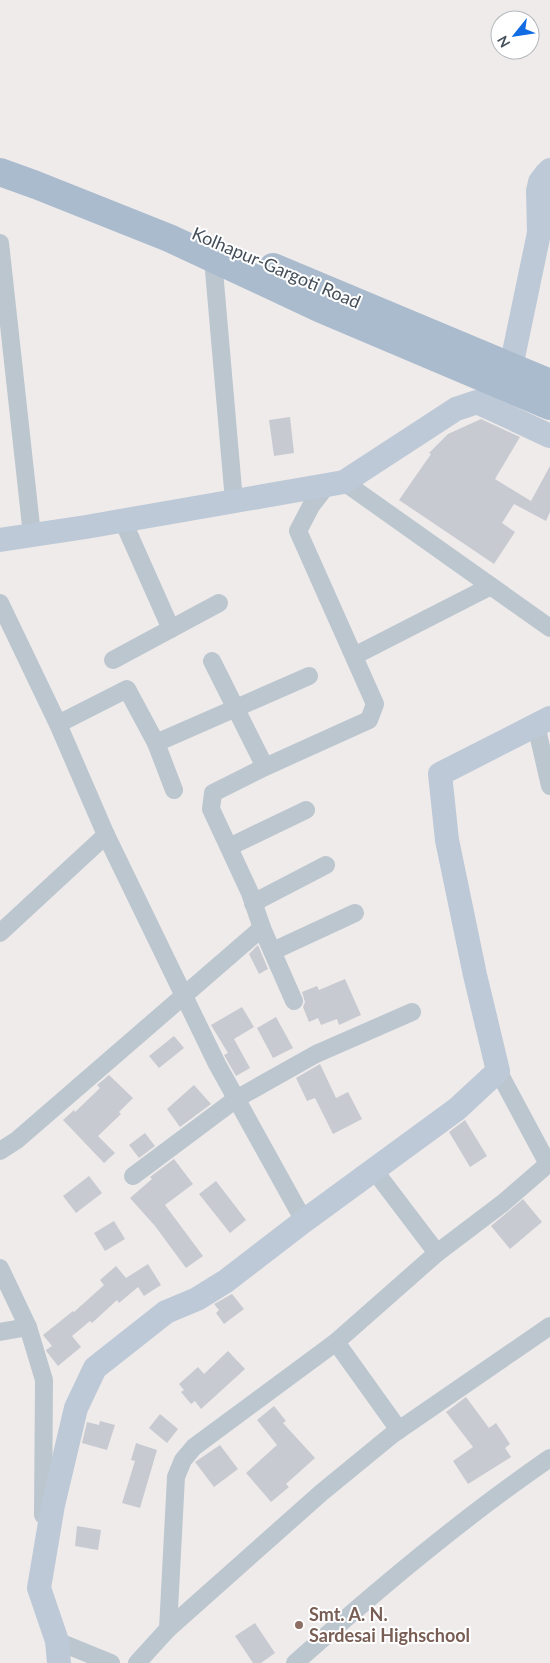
<svg xmlns="http://www.w3.org/2000/svg" width="550" height="1663" font-family="Lato,sans-serif">
<style>
.building{fill:#c8cad1}
.lines{fill:none;stroke-linecap:round;stroke-linejoin:round}
.street{stroke:#bcc6cf;stroke-width:18}
.secondary{stroke:#bdc9d6;stroke-width:24}
.primary{stroke:#aabbcd;stroke-width:28}
.education-dot{fill:#8d6e63;stroke:#fff;stroke-width:2}
.labels{text-anchor:middle;stroke-width:4;stroke-linejoin:round;paint-order:stroke}
.street-label{font-size:18px;fill:#444f5a;stroke:#fff}
.education-label{font-size:18px;font-weight:bold;fill:#785e54;stroke:#fff;text-anchor:start}
</style>
<rect width="100%" height="100%" fill="#efebeb"/>
<g class="building">
<polygon points="290,417 294,453 274,456 269,420"/>
<polygon points="481,419 520,437 495,479 531,501 550,466 550,512 546,521 514,504 502,523 515,532 494,564 399,500 431,454 429,453 448,434"/>
<polygon points="258,945 268,969 259,974 249,954"/>
<polygon points="345,979 361,1015 339,1025 337,1019 321,1025 318,1018 309,1022 303,1007 305,1002 302,992 317,986 319,990"/>
<polygon points="242,1007 254,1027 234,1039 250,1068 236,1076 224,1055 228,1053 211,1025"/>
<polygon points="276,1017 293,1048 273,1058 257,1028"/>
<polygon points="174,1036 184,1048 159,1068 149,1056"/>
<polygon points="320,1064 336,1098 348,1092 362,1119 333,1134 315,1098 307,1101 296,1078"/>
<polygon points="109,1075 133,1098 119,1112 121,1114 98,1136 115,1153 104,1163 63,1120 74,1110 75,1112 100,1088 97,1085"/>
<polygon points="194,1085 211,1104 180,1127 167,1109"/>
<polygon points="465,1120 487,1156 470,1167 449,1132"/>
<polygon points="145,1133 155,1146 139,1158 129,1145"/>
<polygon points="174,1159 193,1184 165,1205 203,1256 186,1268 155,1226 130,1198 152,1179 150,1177"/>
<polygon points="89,1176 102,1193 76,1213 63,1196"/>
<polygon points="216,1181 246,1220 230,1233 199,1194"/>
<polygon points="523,1199 542,1222 510,1249 491,1226"/>
<polygon points="114,1221 125,1239 105,1251 94,1233"/>
<polygon points="148,1264 161,1285 144,1296 138,1287 119,1303 117,1300 92,1323 90,1321 72,1336 81,1347 58,1366 47,1352 46,1350 52,1346 43,1335 73,1311 74,1312 104,1285 100,1280 116,1266 126,1278"/>
<polygon points="232,1294 244,1309 224,1324 216,1313 219,1310 214,1304"/>
<polygon points="228,1351 245,1369 201,1409 195,1401 191,1404 181,1392 184,1390 179,1384 198,1367 204,1374"/>
<polygon points="466,1397 489,1428 496,1423 510,1444 505,1448 511,1457 468,1484 453,1461 473,1447 446,1412"/>
<polygon points="274,1406 286,1421 283,1423 315,1458 286,1484 289,1487 271,1502 246,1473 277,1445 257,1420"/>
<polygon points="160,1414 178,1429 167,1443 149,1428"/>
<polygon points="100,1421 115,1425 107,1450 82,1443 87,1422 99,1425"/>
<polygon points="136,1443 157,1450 140,1508 122,1503 135,1461 131,1460"/>
<polygon points="220,1445 238,1469 214,1487 195,1462"/>
<polygon points="77,1526 101,1530 98,1550 75,1546"/>
<polygon points="255,1623 275,1653 261,1663 253,1663 235,1636"/>
</g>
<g class="lines">
<g class="street">
<polyline points="0,243 32,535"/>
<polyline points="213,259 234,501"/>
<polyline points="344,482 550,628"/>
<polyline points="123,521 171,629"/>
<polyline points="0,603 58,724 106,835 217,1064 304,1221"/>
<polyline points="354,656 491,586"/>
<polyline points="113,660 219,603"/>
<polyline points="212,661 265,767"/>
<polyline points="58,724 127,689 156,743 174,790"/>
<polyline points="536,725 550,786"/>
<polyline points="156,743 309,676"/>
<polyline points="229,847 306,810"/>
<polyline points="253,903 326,865"/>
<polyline points="0,933 106,835"/>
<polyline points="273,951 355,913"/>
<polyline points="294,1001 262,928 250,893 211,809 213,793 265,767 369,720 375,704 298,531 311,506 328,484"/>
<polyline points="0,1151 17,1140 262,928"/>
<polyline points="374,1170 437,1253"/>
<polyline points="133,1176 236,1099 316,1054 412,1012"/>
<polyline points="0,1268 28,1327 44,1380 43,1515"/>
<polyline points="0,1332 28,1327"/>
<polyline points="336,1342 399,1430"/>
<polyline points="168,1629 176,1477 183,1460 194,1447 336,1342 437,1253 503,1203 548,1164 498,1071"/>
<polyline points="57,1641 111,1663"/>
<polyline points="137,1663 168,1629 321,1493 393,1434 550,1326"/>
<path d="M295,1663C376,1591 460,1520 550,1458"/>
</g>
<g class="secondary">
<polyline points="500,380 511,367 539,233 538,191 540,182 546,174 550,170"/>
<polyline points="0,540 86,527 344,482 456,409 477,402 550,436"/>
<polyline points="59,1663 57,1641 39,1588 53,1505 76,1408 95,1368 166,1312 197,1299 226,1281 304,1221 457,1109 498,1071 475,975 447,840 440,774 550,718"/>
</g>
<g class="primary">
<polyline points="0,172 36,185 169,238 319,308 550,406"/>
<polyline points="273,267 550,383"/>
</g>
</g>
<circle class="education-dot" cx="299" cy="1625" r="5"/>
<g class="labels">
<g class="street-label">
<text transform="translate(276 268) rotate(23)" y="6">Kolhapur-Gargoti Road</text>
</g>
<g class="education-label">
<text x="309" y="1621">Smt. A. N.<tspan x="309" dy="21">Sardesai Highschool</tspan></text>
</g>
</g>
<g transform="translate(515 35) rotate(240)"><circle r="24" fill="#ffffff" stroke="#b4b9bd"/>
<path d="M0-4L9 19L0 12L-9 19Z" fill="#116ce3"/>
<text y="-8" font-size="14" font-weight="bold" text-anchor="middle" fill="#444f5a">N</text>
</g>
</svg>
